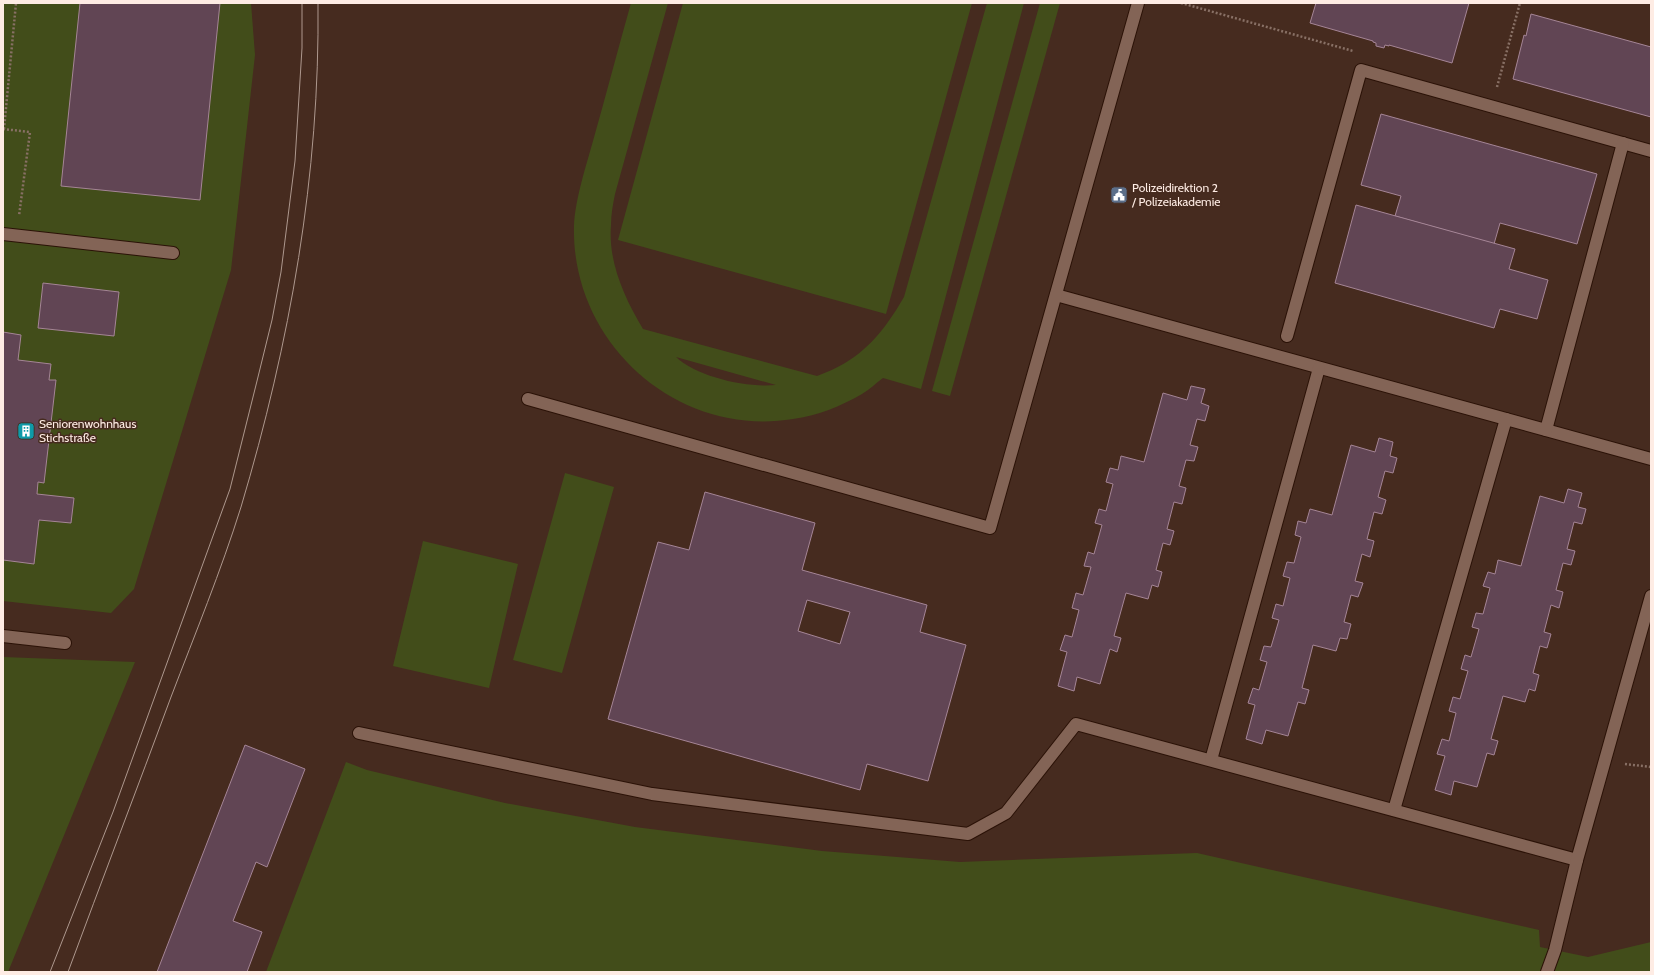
<svg xmlns="http://www.w3.org/2000/svg" width="1654" height="975" font-family="Cabin,sans-serif">
<style>
.green{fill:#424d1a;fill-rule:evenodd}
.building{fill:#614554;stroke:#a58596;fill-rule:evenodd}
.lines{fill:none;stroke-linecap:round;stroke-linejoin:round}
.service-casing{stroke:#2b1207;stroke-width:14}
.minor-casing{stroke:#2b1207;stroke-width:14}
.path{stroke:#887065;stroke-width:2.5;stroke-dasharray:2 2;stroke-linecap:butt}
.service{stroke:#836456;stroke-width:12}
.minor{stroke:#836456;stroke-width:12}
.tram{stroke:#ae988e;stroke-width:1}
.labels{text-anchor:middle;stroke-width:3;stroke-linejoin:round;paint-order:stroke}
.poi-label{font-size:12px;fill:#feece4;stroke:#462b1f;text-anchor:start}
</style>
<rect width="100%" height="100%" fill="#462b1f"/>
<g class="green">
<polygon points="3,3 251,3 255,55 231,270 134,589 111,613 3,601"/>
<path d="M631,3H668L615,194C613,204 611,214 611,225C608,262 624,297 643,329L817,376C827,372 837,368 845,363C873,346 888,324 904,297L987,3H1024L921,389L883,378C876,383 869,390 862,394C841,406 817,416 793,419C677,438 571,343 574,226C575,200 586,166 593,141C606,95 618,49 631,3ZM676,357L776,385C747,388 697,377 676,357Z"/>
<polygon points="683,3 972,3 886,314 618,240"/>
<polygon points="1040,3 1060,3 950,396 932,391"/>
<polygon points="565,473 614,487 562,673 513,660"/>
<polygon points="423,541 518,564 489,688 393,666"/>
<polygon points="3,657 135,662 8,972 3,972"/>
<polygon points="346,762 367,770 505,803 635,827 822,851 960,862 1197,853 1539,930 1540,947 1588,957 1651,942 1651,972 266,972"/>
</g>
<g class="building">
<polygon points="80,3 220,3 200,200 61,186"/>
<polygon points="1316,3 1469,3 1452,63 1389,45 1389,46 1385,45 1384,48 1376,46 1376,43 1373,42 1373,41 1310,23"/>
<polygon points="1531,14 1651,47 1651,117 1513,79 1524,35 1526,36"/>
<polygon points="1381,114 1597,174 1577,244 1500,223 1494,244 1395,216 1401,196 1361,185"/>
<polygon points="1356,205 1515,249 1509,269 1548,280 1537,319 1500,309 1494,328 1335,283"/>
<polygon points="43,283 119,292 114,336 38,328"/>
<polygon points="3,332 21,335 18,360 51,364 49,380 56,380 44,483 38,482 37,494 74,498 71,523 39,520 34,564 3,560"/>
<polygon points="1191,386 1205,389 1201,403 1209,406 1205,421 1197,419 1190,445 1198,447 1194,461 1186,460 1179,486 1186,488 1182,504 1174,502 1167,529 1174,531 1170,545 1163,543 1156,570 1162,572 1158,587 1152,585 1148,599 1126,593 1114,636 1121,638 1117,652 1110,649 1100,684 1077,677 1074,691 1058,686 1067,652 1060,650 1065,635 1072,637 1079,610 1072,608 1076,593 1083,595 1091,567 1084,566 1088,552 1094,554 1102,525 1095,523 1099,509 1106,511 1113,484 1106,482 1110,468 1118,470 1121,456 1144,462 1163,393 1187,400"/>
<polygon points="1379,438 1393,442 1390,456 1397,458 1393,473 1385,471 1378,497 1386,500 1382,514 1374,512 1367,539 1374,541 1370,557 1362,554 1355,581 1363,583 1358,597 1351,595 1344,622 1351,624 1347,639 1340,638 1336,651 1313,645 1302,688 1309,690 1305,704 1298,702 1288,736 1266,730 1262,744 1246,739 1255,705 1248,703 1253,688 1259,690 1267,662 1260,660 1264,646 1271,647 1279,620 1272,618 1276,604 1283,606 1290,578 1283,576 1287,562 1294,563 1301,537 1295,535 1298,521 1306,523 1310,509 1332,515 1351,445 1375,452"/>
<polygon points="1568,489 1582,493 1578,507 1586,509 1582,524 1574,522 1567,549 1575,551 1571,565 1563,563 1556,590 1563,592 1559,608 1551,605 1544,632 1551,634 1547,648 1540,646 1533,673 1539,675 1535,691 1529,689 1525,702 1503,696 1491,739 1498,741 1494,755 1487,753 1477,787 1454,781 1451,795 1435,790 1445,756 1437,754 1442,739 1449,741 1456,713 1449,711 1453,697 1460,699 1468,671 1461,669 1465,655 1471,657 1479,629 1472,627 1476,613 1483,614 1490,588 1483,586 1488,572 1495,574 1498,560 1521,566 1540,496 1564,503"/>
<path d="M705,492L815,523L802,570L927,605L920,632L966,645L928,781L867,764L860,790L608,719L658,542L689,550ZM807,600L850,612L840,644L798,631Z"/>
<polygon points="245,745 305,769 267,867 256,862 233,921 262,932 247,972 157,972"/>
</g>
<g class="lines">
<defs>
<g id="service">
<polyline points="3,234 173,253"/>
<polyline points="1056,295 1651,459"/>
<polyline points="1287,336 1361,70 1651,151"/>
<polyline points="528,399 990,528 1138,3"/>
<polyline points="1546,430 1623,143"/>
<polyline points="359,733 652,794 968,834 1006,813 1076,724 1577,860"/>
<polyline points="1211,760 1319,368"/>
<polyline points="1394,810 1506,419"/>
<polyline points="1547,972 1555,950 1577,860 1651,596"/>
</g>
<polyline id="minor" points="3,636 65,643"/>
</defs>
<use href="#service" class="service-casing"/>
<use href="#minor" class="minor-casing"/>
<g class="path">
<polyline points="1181,3 1353,51"/>
<polyline points="1497,87 1520,3"/>
<polyline points="3,129 30,132 19,216"/>
<polyline points="4,129 16,3"/>
<polyline points="1625,764 1651,767"/>
</g>
<use href="#service" class="service"/>
<use href="#minor" class="minor"/>
<g class="tram">
<polyline points="50,972 113,812 230,489 257,381 272,320 281,272 295,161 302,48 302,3"/>
<path d="M68,972C102,880 137,789 171,697C195,634 221,571 241,507C290,343 320,174 318,3"/>
</g>
</g>
<defs>
<symbol id="civic-square" viewBox="-11 -11 22 22"><rect x="-9" y="-9" width="18" height="18" rx="4" fill="#5c6f8a" stroke="#462b1f"/><path d="M-.6-6.5H3V-4.5H.6V-3L4-1V1h2V6H-6V1h2V-1L-.6-3ZM-1.2 2.5V6h2.4V2.5Z" fill="#fff"/></symbol>
<symbol id="building-square" viewBox="-11 -11 22 22"><rect x="-9" y="-9" width="18" height="18" rx="4" fill="#0f9aa8" stroke="#462b1f"/><path d="M-4-6H4V6H1V3H-1V6H-4ZM-2.5-4.3h1.7v1.8h-1.7ZM.8-4.3h1.7v1.8H.8ZM-2.5-1h1.7V.8h-1.7ZM.8-1h1.7V.8H.8Z" fill="#fff"/></symbol>
</defs>
<g fill-rule="evenodd">
<use href="#civic-square" x="1109" y="185" width="20" height="20"/>
<use href="#building-square" x="16" y="421" width="20" height="20"/>
</g>
<g class="labels">
<g class="poi-label">
<text x="1132" y="192">Polizeidirektion 2<tspan x="1132" dy="14">/ Polizeiakademie</tspan></text>
<text x="39" y="428">Seniorenwohnhaus<tspan x="39" dy="14">Stichstraße</tspan></text>
</g>
</g>
<rect width="1654" height="975" fill="none" stroke="#feece4" stroke-width="8"/>
</svg>
